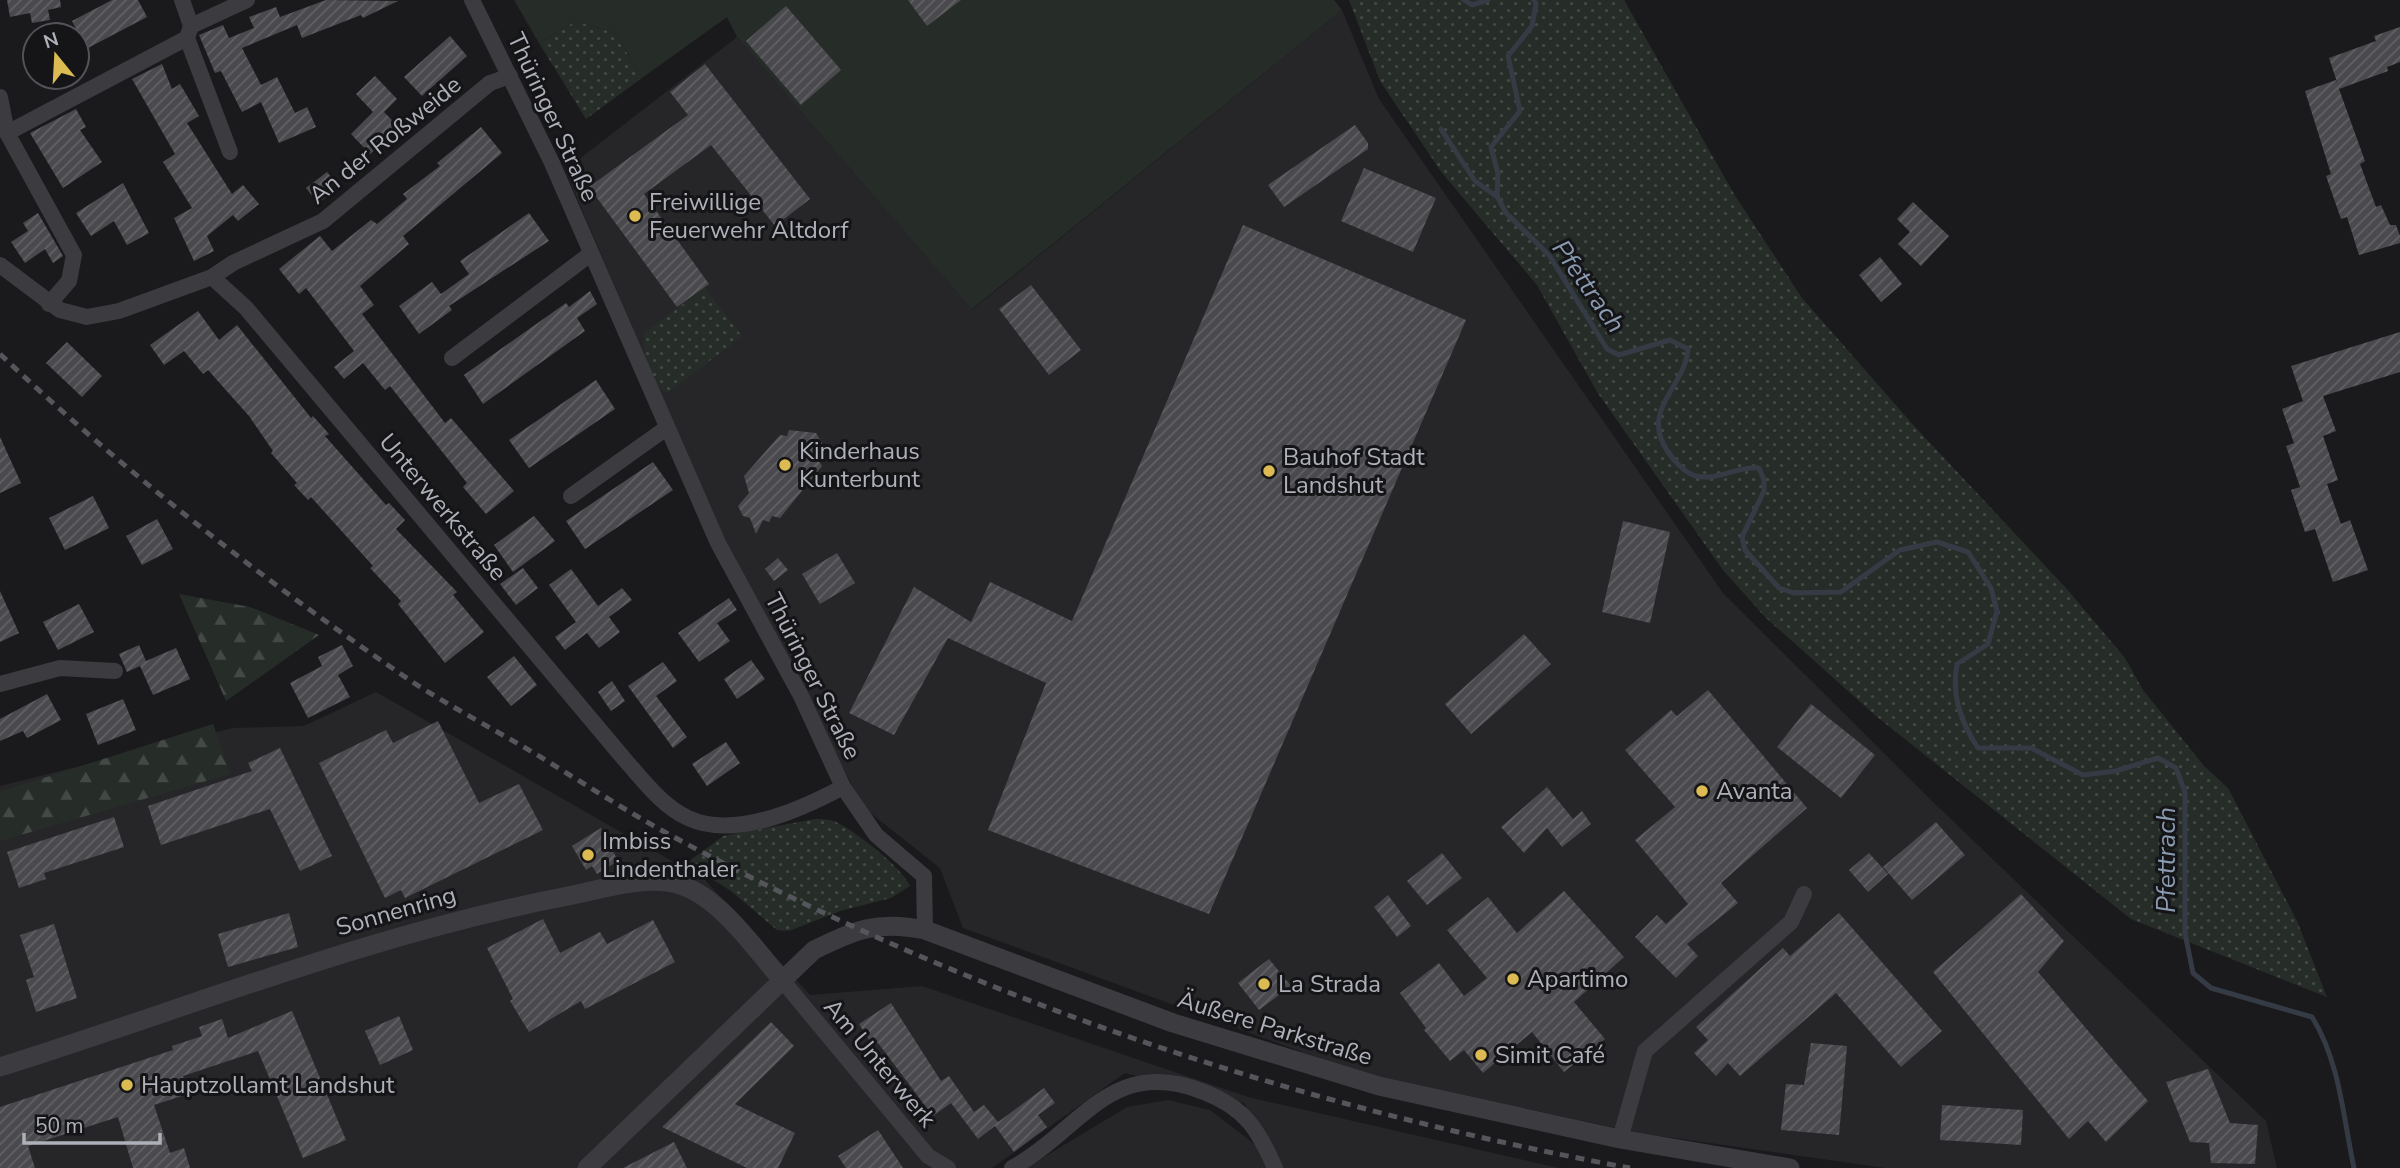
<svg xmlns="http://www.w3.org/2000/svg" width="2400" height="1168" font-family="'Nunito Sans',sans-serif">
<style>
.built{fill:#262629}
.grass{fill:url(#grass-dots)}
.forest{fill:url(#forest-firs)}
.garden{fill:#262d28}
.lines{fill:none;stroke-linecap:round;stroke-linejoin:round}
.stream{stroke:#353b44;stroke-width:5}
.building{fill:url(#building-hatch)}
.minor{stroke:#3c3c40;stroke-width:16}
.tertiary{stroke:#3c3c40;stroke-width:19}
.rail{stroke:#55565b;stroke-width:5;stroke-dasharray:9 7;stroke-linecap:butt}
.poi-dot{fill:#dcbc52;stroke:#151517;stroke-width:2.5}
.labels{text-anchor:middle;stroke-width:6;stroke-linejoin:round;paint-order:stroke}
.street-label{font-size:24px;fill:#aeb1ba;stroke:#151517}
.poi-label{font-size:24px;fill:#aeb1ba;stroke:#151517;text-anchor:start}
.water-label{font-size:26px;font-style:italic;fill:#8a9ab0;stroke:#151517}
</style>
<defs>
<pattern id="grass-dots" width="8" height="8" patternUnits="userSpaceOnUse" patternTransform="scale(1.75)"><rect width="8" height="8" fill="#262d28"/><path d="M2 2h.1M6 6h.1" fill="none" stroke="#434945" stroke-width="1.8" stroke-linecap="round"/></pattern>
<pattern id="forest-firs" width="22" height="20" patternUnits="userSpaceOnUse" patternTransform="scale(1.75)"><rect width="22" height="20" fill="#262d28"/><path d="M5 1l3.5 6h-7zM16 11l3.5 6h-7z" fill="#434945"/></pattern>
<pattern id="building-hatch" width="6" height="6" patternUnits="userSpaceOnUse" patternTransform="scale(1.75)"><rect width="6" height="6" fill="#4a4a4e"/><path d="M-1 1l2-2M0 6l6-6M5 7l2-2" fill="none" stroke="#626265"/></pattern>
</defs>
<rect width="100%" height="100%" fill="#1a1a1c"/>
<g class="built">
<polygon points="1342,10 1379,99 1723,593 1932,801 2266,1121 2277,1168 1885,1168 1639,1133 1357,1072 963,928 940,868 864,808 724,541 565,170 737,37 973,309"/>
<polygon points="376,692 705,880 810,995 922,986 1248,1097 1559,1168 1279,1168 1244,1103 1125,1073 992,1168 0,1168 0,786 233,728 304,726"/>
<polygon points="1168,1100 1210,1110 1257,1146 1267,1168 1026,1168 1127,1107"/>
</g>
<g class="grass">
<polygon points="1349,0 1624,0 1734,194 1802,298 1915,427 2066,588 2125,658 2143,690 2204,766 2228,788 2297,921 2327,997 2131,919 1876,716 1765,617 1723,570 1597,392 1537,285 1442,173 1380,81"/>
<polygon points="576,21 615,33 642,78 586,119 539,43"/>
<path d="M705,288L742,336L669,392L663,391C652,377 641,352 644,333Z"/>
<path d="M815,819C822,819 831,819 838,823C858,833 901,867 910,886L891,898L840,911L789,931L777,930L731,891L687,863L723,836Z"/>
</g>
<g class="forest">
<polygon points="179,594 250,607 319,635 226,701"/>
<polygon points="213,724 230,774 0,841 0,792"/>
</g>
<polygon class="garden" points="514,0 1334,0 1342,10 972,309 737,37 727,17 642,78 615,33 576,21 539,43"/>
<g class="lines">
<g class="stream">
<polyline points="1464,0 1472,5 1488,0"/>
<path d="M1534,0L1536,4L1532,26L1508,56L1520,111L1491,147L1498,174L1497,196L1506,213L1549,255L1607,349L1619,355L1670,340L1688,349C1685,388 1639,409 1668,452C1674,461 1685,473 1696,476C1718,481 1737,466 1759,468L1764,480V491L1742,537L1745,550L1779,588L1794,593L1841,592L1900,550L1937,542L1968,552L1991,588L1997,611L1988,644L1957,664C1951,696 1961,722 1978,748H2031L2083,775L2116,771L2158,758L2176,768L2185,792V933L2193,973L2211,988L2312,1017C2340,1062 2343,1117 2354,1168"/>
<polyline points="1441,129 1475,181 1496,196"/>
</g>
</g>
<g class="building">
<polygon points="7,0 60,0 61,7 48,10 50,20 32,23 30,13 10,17"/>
<polygon points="112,0 138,0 147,17 86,49 72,21"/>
<polygon points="326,0 398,1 363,18 361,15 302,38 297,25 242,48 261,85 277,77 295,113 307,107 316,127 279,143 261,102 242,112 221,71 215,73 199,35 223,25 229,38 254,28 249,17 276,7 280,17"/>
<polygon points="908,0 961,0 927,26"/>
<polygon points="786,6 841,70 801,105 746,41"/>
<polygon points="2400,27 2400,62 2387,67 2388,71 2339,89 2365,161 2360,164 2376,207 2381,205 2390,225 2396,225 2400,236 2400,243 2359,255 2347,217 2341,219 2326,176 2331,174 2305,91 2336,80 2338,85 2329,58 2376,41 2374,36"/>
<polygon points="450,36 467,56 422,96 404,77"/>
<polygon points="162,64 172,89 180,84 199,116 187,123 232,194 243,185 259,204 238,221 233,215 207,236 214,251 194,261 174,218 192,208 163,162 175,154 132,79"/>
<polygon points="705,64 810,199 775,226 711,145 644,194 709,284 677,307 589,187 688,115 670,92"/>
<polygon points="375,76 397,99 384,112 399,127 370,154 351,134 373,112 356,94"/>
<polygon points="76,109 86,127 80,130 102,162 63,188 30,133"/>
<polygon points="1355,125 1368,143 1368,149 1284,207 1268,185"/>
<polygon points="481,127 502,153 403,236 409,244 360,286 374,305 362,314 445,423 451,418 514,491 486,514 463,487 467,483 390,386 385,390 363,363 344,379 334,367 354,351 306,288 299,294 279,269 320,236 332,251 371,220 377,224 407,199 403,194 440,166 437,163"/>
<polygon points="1364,168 1436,198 1413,252 1341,221"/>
<polygon points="327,172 339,187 318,203 306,188"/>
<polygon points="123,183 149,233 127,245 114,221 91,236 76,213"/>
<polygon points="1913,202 1949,236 1921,266 1898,244 1910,232 1897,219"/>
<polygon points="38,213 63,256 53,263 45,249 25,263 11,242 28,231 23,223"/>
<polygon points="529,213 549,241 449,306 452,310 419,334 399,306 432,282 441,294 469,274 460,261"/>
<polygon points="1243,225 1466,320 1209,914 988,830 1046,683 948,638 894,735 849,713 914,587 971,622 990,582 1072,621"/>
<polygon points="1880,257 1902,284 1881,302 1859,275"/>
<polygon points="1031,285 1081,350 1049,375 999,309"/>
<polygon points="590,291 597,304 577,318 585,331 483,404 464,375 566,303 569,307"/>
<polygon points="198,311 219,340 237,325 311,418 313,416 329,434 325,436 386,505 389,503 405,520 396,529 457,592 453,595 484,632 445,663 398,604 401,601 370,568 373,566 311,497 308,500 294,485 297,483 271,453 273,451 249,416 208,370 203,374 184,351 164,365 150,345"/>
<polygon points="2400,332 2400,372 2323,396 2336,431 2323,436 2338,480 2327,484 2341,524 2350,520 2368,570 2333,582 2315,529 2305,532 2291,490 2300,487 2286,446 2294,443 2282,409 2303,401 2291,366"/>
<polygon points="67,342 102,376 82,397 46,363"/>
<polygon points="596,380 615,409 529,468 509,440"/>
<polygon points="789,430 816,433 822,443 815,455 822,466 780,518 772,516 769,522 763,520 756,534 750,518 743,516 738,506 749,493 744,476 780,435 787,436"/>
<polygon points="0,437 21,483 0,493"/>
<polygon points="653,462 673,490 585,549 566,521"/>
<polygon points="93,496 109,528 65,550 49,518"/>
<polygon points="534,516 555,541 513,572 494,545"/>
<polygon points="157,519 173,549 142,565 126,536"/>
<polygon points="1623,521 1670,532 1650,623 1602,612"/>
<polygon points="837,553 855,583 820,604 802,574"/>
<polygon points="778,558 788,570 774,581 765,569"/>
<polygon points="523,568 538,588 516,605 500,584"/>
<polygon points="571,569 598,606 622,588 632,600 609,617 620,632 599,648 587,633 565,650 555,637 576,622 549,585"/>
<polygon points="0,591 19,633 0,642"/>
<polygon points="729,598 737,610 717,623 730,641 699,662 678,633"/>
<polygon points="79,604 94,632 58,650 43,622"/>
<polygon points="1524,634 1551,664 1471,734 1445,704"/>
<polygon points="139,645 146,661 176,648 190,679 153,695 140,666 127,672 119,654"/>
<polygon points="342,645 353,666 338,675 350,697 308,718 290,683 322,666 318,657"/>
<polygon points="514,656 537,685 511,706 487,677"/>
<polygon points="751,660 765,679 737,699 724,679"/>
<polygon points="663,662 677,681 656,696 687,737 673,748 628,686"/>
<polygon points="612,681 625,701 611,711 598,692"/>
<polygon points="1708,690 1807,808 1721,883 1738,903 1687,944 1698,956 1676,978 1635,937 1657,915 1666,924 1688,904 1635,840 1675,807 1625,750 1671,710 1677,716"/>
<polygon points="47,694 61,720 27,738 23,731 0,741 0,719"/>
<polygon points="123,699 136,730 98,745 86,714"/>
<polygon points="1811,704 1875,755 1841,798 1777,747"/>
<polygon points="438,721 479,803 519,784 543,830 405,898 401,890 385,898 319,763 386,730 393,743"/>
<polygon points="726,742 740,763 707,786 692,764"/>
<polygon points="280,748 332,856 300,871 270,809 161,845 148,806 252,771 248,763"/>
<polygon points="1547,787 1573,819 1582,811 1591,824 1562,847 1547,828 1524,853 1501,827"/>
<polygon points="114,817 124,847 44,873 46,879 19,888 7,852"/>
<polygon points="1936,822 1965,855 1912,900 1883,867"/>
<polygon points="601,828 618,861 597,874 592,866 586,870 572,846"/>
<polygon points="1442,853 1462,878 1427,905 1407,881"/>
<polygon points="1869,853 1888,874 1868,892 1849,870"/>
<polygon points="1564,891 1624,957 1574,1002 1605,1039 1564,1072 1532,1032 1483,1073 1464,1050 1450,1061 1424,1030 1426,1028 1400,993 1439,963 1464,996 1487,978 1447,930 1488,897 1517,933"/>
<polygon points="2021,894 2064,941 2038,972 2148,1101 2106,1142 2088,1121 2069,1139 1933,972"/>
<polygon points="1388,895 1411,926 1397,937 1374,907"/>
<polygon points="289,913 298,947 228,967 218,934"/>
<polygon points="1839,913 1942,1031 1901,1067 1836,993 1740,1076 1728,1063 1716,1076 1694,1053 1708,1040 1696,1027 1783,948 1790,956"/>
<polygon points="543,919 560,953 600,932 607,944 653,920 675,962 585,1009 581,1001 529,1032 510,1001 513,999 487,948"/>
<polygon points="54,924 77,998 36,1012 26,980 34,977 20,935"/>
<polygon points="1269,959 1291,986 1259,1010 1238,983"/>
<polygon points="891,1003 941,1081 949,1076 974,1112 984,1105 998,1122 1044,1088 1055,1103 1038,1115 1047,1127 1014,1152 995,1126 978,1139 951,1103 933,1116 878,1043 873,1046 859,1024"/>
<polygon points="292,1011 346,1140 303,1158 258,1051 183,1076 188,1094 154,1105 170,1153 184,1148 190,1168 133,1168 118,1117 28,1146 35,1168 0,1168 0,1107 173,1050 172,1046 202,1036 199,1027 222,1019 228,1038"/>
<polygon points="399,1016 413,1050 380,1065 365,1031"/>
<polygon points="771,1022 794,1046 735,1104 795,1133 778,1168 747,1168 662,1127"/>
<polygon points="1811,1043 1847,1046 1839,1135 1781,1130 1786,1084 1804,1085"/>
<polygon points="2208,1069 2230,1123 2258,1125 2255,1164 2211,1163 2209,1143 2190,1142 2166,1082"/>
<polygon points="1942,1105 2023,1110 2021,1145 1940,1140"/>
<polygon points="878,1130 903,1168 846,1168 838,1156"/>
<polygon points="674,1142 687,1168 623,1168"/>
</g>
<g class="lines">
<g class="minor">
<polyline points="182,0 191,26"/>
<polyline points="472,0 552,163 718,543 801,696 843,787 876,835 924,876 925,930"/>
<polyline points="187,38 230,152"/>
<polyline points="0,97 7,133 74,255 69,281 49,304"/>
<polyline points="7,133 187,38 191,26 247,0"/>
<polyline points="0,265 60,310 87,317 119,311 212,277 233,263 323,221 490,83 510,76"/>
<path d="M212,277L246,308L625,760C644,781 662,806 688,818C735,840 802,809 843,787"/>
<polyline points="452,358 589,255"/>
<polyline points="571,496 665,429"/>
<polyline points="0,684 60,668 115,671"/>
<polyline points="782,980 928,1156 948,1168"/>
<polyline points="1620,1139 1645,1051 1791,922 1804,894"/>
<path d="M1012,1168C1083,1129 1110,1055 1204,1092C1245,1108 1258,1129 1275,1168"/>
</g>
<g class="tertiary">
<path d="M0,1067C191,1007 376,932 573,895C606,888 650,874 683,886C721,899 756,950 782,980"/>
<path d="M587,1168L814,950C856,930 877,920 925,930L1173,1023L1379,1086L1620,1139L1790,1168"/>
</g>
<path class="rail" d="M0,354C125,473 271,586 414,683C453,708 495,730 534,753C577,779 618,806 661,830C963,996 1293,1106 1630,1168"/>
</g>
<g class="poi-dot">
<circle cx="635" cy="216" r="7"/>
<circle cx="785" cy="465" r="7"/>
<circle cx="1269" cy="471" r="7"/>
<circle cx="1702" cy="791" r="7"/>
<circle cx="588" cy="855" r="7"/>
<circle cx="1513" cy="979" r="7"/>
<circle cx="1264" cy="984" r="7"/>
<circle cx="1481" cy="1055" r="7"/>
<circle cx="127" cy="1085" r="7"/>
</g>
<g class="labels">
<g class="street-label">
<text transform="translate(553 117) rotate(65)" y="8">Thüringer Straße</text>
<text transform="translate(385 140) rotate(-39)" y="8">An der Roßweide</text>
<text transform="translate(443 507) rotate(50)" y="8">Unterwerkstraße</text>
<text transform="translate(813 676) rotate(63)" y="8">Thüringer Straße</text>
<text transform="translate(396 911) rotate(-16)" y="8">Sonnenring</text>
<text transform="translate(1275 1028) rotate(17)" y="8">Äußere Parkstraße</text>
<text transform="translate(880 1063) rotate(50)" y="8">Am Unterwerk</text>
</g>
<g class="poi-label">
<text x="649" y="210">Freiwillige<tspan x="649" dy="28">Feuerwehr Altdorf</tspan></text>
<text x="799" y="459">Kinderhaus<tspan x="799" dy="28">Kunterbunt</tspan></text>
<text x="1283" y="465">Bauhof Stadt<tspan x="1283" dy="28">Landshut</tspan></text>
<text x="1716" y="799">Avanta</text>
<text x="602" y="849">Imbiss<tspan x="602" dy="28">Lindenthaler</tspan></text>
<text x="1527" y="987">Apartimo</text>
<text x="1278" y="992">La Strada</text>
<text x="1495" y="1063">Simit Café</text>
<text x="141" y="1093">Hauptzollamt Landshut</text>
</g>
<g class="water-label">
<text transform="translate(1589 286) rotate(55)" y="9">Pfettrach</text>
<text transform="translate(2166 860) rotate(-90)" y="9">Pfettrach</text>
</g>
</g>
<g transform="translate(56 56) rotate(342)"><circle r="33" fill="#151517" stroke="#525358" stroke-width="2"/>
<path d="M0-5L12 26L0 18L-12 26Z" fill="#dcbc52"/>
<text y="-10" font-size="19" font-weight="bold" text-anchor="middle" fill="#aeb1ba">N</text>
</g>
<path d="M24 1133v10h136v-10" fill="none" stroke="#aeb1ba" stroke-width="3.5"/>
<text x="35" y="1133" font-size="21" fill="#aeb1ba" stroke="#151517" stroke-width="5" paint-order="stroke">50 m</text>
</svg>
